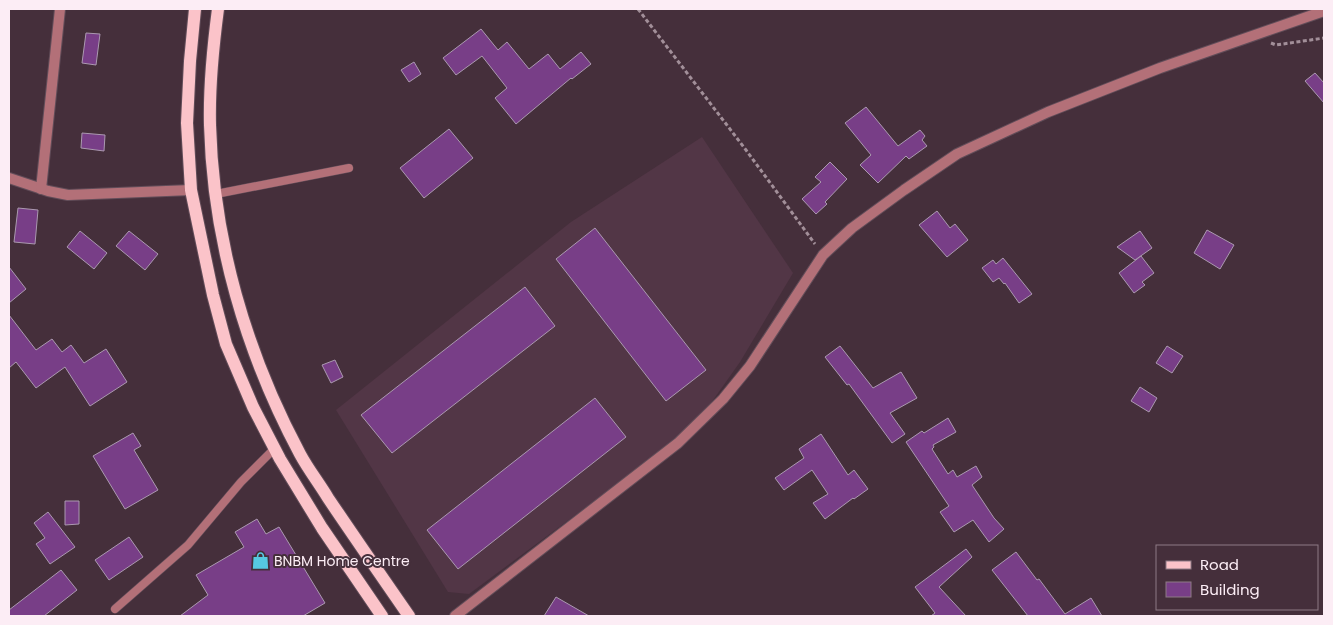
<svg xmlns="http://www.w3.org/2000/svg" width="1333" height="625" font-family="Poppins,sans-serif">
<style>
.built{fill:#523646}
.building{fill:#783e87;stroke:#ab99b0}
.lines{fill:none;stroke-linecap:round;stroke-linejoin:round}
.service-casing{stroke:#624d59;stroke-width:9}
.minor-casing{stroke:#624d59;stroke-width:12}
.tertiary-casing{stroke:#624d59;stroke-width:12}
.primary-casing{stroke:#624d59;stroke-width:14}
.path{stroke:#a28f99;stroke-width:3;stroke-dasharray:4 2.5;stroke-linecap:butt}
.service{stroke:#b37078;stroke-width:8}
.minor{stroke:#b37078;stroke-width:10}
.tertiary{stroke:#b37078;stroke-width:10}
.primary{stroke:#fbc3c9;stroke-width:12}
.labels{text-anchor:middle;stroke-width:4;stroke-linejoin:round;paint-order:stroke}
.poi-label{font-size:14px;fill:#fcedf5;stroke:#452f3b;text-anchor:start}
</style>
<rect width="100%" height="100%" fill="#452f3b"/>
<polygon class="built" points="702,137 793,273 740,362 694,427 469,594 448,592 336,410 571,222"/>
<g class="building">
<polygon points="481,29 498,50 507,42 529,69 548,54 560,69 581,52 591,64 572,79 571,78 516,124 495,98 507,88 482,56 456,75 443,58"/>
<polygon points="86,33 100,34 96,65 82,63"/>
<polygon points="414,62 421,74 409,82 401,70"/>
<polygon points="1315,73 1324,83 1324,103 1305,81"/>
<polygon points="866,107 898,146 920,130 925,136 922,140 927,146 909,159 906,156 878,183 860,165 871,155 845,123"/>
<polygon points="449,129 473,158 424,198 400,168"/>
<polygon points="82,133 105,135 104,151 81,148"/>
<polygon points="830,162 847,179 825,202 827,204 816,214 802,199 821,182 815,177"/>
<polygon points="18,208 38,210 35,244 14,242"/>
<polygon points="937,211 950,228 955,224 968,240 947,257 919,225"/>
<polygon points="595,228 706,370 666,401 556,259"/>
<polygon points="1207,230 1234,245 1220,269 1194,253"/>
<polygon points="80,231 107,253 94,269 67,247"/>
<polygon points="129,231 158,254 145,270 116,246"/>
<polygon points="1140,231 1152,248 1135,260 1117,247"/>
<polygon points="1141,256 1154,273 1142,282 1145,285 1134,293 1119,273"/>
<polygon points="1003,258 1032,294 1019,303 1005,283 1004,284 999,278 993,282 982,268 993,260 996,264"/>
<polygon points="9,267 26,289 9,303"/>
<polygon points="525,287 555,326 392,453 361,415"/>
<polygon points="9,315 36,350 52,339 62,352 71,345 84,363 106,349 127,382 90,406 65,367 36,388 16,362 9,368"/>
<polygon points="840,346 873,388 901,372 917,398 890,413 905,434 892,443 849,384 847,385 825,357"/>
<polygon points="1167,346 1183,356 1172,373 1156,363"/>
<polygon points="335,360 343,377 331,383 322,365"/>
<polygon points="1140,387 1157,398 1149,412 1131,401"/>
<polygon points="595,398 626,437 458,569 427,530"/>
<polygon points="948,418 956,432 933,445 934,447 932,449 948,474 953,470 957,477 976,466 982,477 972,485 994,518 1004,529 989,542 973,520 954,532 940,512 949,506 906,442 922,431 924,433"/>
<polygon points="133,433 141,446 134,450 158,490 125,509 93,456"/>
<polygon points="821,434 848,475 854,470 868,489 854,499 853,498 825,519 813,503 828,494 812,470 784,490 775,478 804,458 799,449"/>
<polygon points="65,501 79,501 79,524 65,525"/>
<polygon points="48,512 75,547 50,564 36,544 45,538 34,523"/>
<polygon points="257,519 266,534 279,527 325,603 303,616 180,616 208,595 196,575 244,547 235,532"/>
<polygon points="129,537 143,557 109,580 95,560"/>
<polygon points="966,549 972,557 939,587 966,616 931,616 935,613 915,587"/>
<polygon points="1016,552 1037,580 1039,579 1065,614 1091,598 1102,616 1028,616 992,570"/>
<polygon points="61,570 77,590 44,616 9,616 9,610"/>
<polygon points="556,597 589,616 544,616"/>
</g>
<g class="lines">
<defs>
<g id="service">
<polyline points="216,194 349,168"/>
<polyline points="115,609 188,545 241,482 274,449"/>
</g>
<g id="minor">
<polyline points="9,178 48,191 68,195 191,190"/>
<polyline points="41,189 60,9"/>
</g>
<polyline id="tertiary" points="455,616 678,443 723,399 750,366 823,255 852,228 904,190 957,154 1048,112 1160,68 1324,11"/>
<g id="primary">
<polyline points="195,9 190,61 187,123 191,190 213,295 226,344 253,407 280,459 322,528 382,616"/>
<path d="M218,9C213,47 209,86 210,125C213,240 246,353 300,454C308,469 319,483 328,498C355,538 382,577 409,616"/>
</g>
</defs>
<use href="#service" class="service-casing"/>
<use href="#minor" class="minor-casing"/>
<use href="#tertiary" class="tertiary-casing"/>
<use href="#primary" class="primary-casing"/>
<g class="path">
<polyline points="638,9 746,150 815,244"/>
<polyline points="1271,43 1276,45 1324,38"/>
</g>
<use href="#service" class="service"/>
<use href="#minor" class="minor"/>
<use href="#tertiary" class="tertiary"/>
<use href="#primary" class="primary"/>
</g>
<defs>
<symbol id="shop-bare" viewBox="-9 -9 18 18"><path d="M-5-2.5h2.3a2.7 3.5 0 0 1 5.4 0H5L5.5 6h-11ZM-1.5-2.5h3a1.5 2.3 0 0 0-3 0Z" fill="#56c9e1" stroke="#452f3b" stroke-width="2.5" paint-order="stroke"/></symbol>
</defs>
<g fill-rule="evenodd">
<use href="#shop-bare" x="248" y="548" width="25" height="25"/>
</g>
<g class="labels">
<g class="poi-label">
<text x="274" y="566">BNBM Home Centre</text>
</g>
</g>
<rect width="1333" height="625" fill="none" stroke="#fcedf5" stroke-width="20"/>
<rect x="1156" y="545" width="162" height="65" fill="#452f3b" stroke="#8e7b85"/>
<rect x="1166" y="561" width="25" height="8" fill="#fbc3c9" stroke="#8e7b85"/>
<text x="1200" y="570" font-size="15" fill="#fcedf5">Road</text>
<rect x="1166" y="582" width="25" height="15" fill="#783e87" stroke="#8e7b85"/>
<text x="1200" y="595" font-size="15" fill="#fcedf5">Building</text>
</svg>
